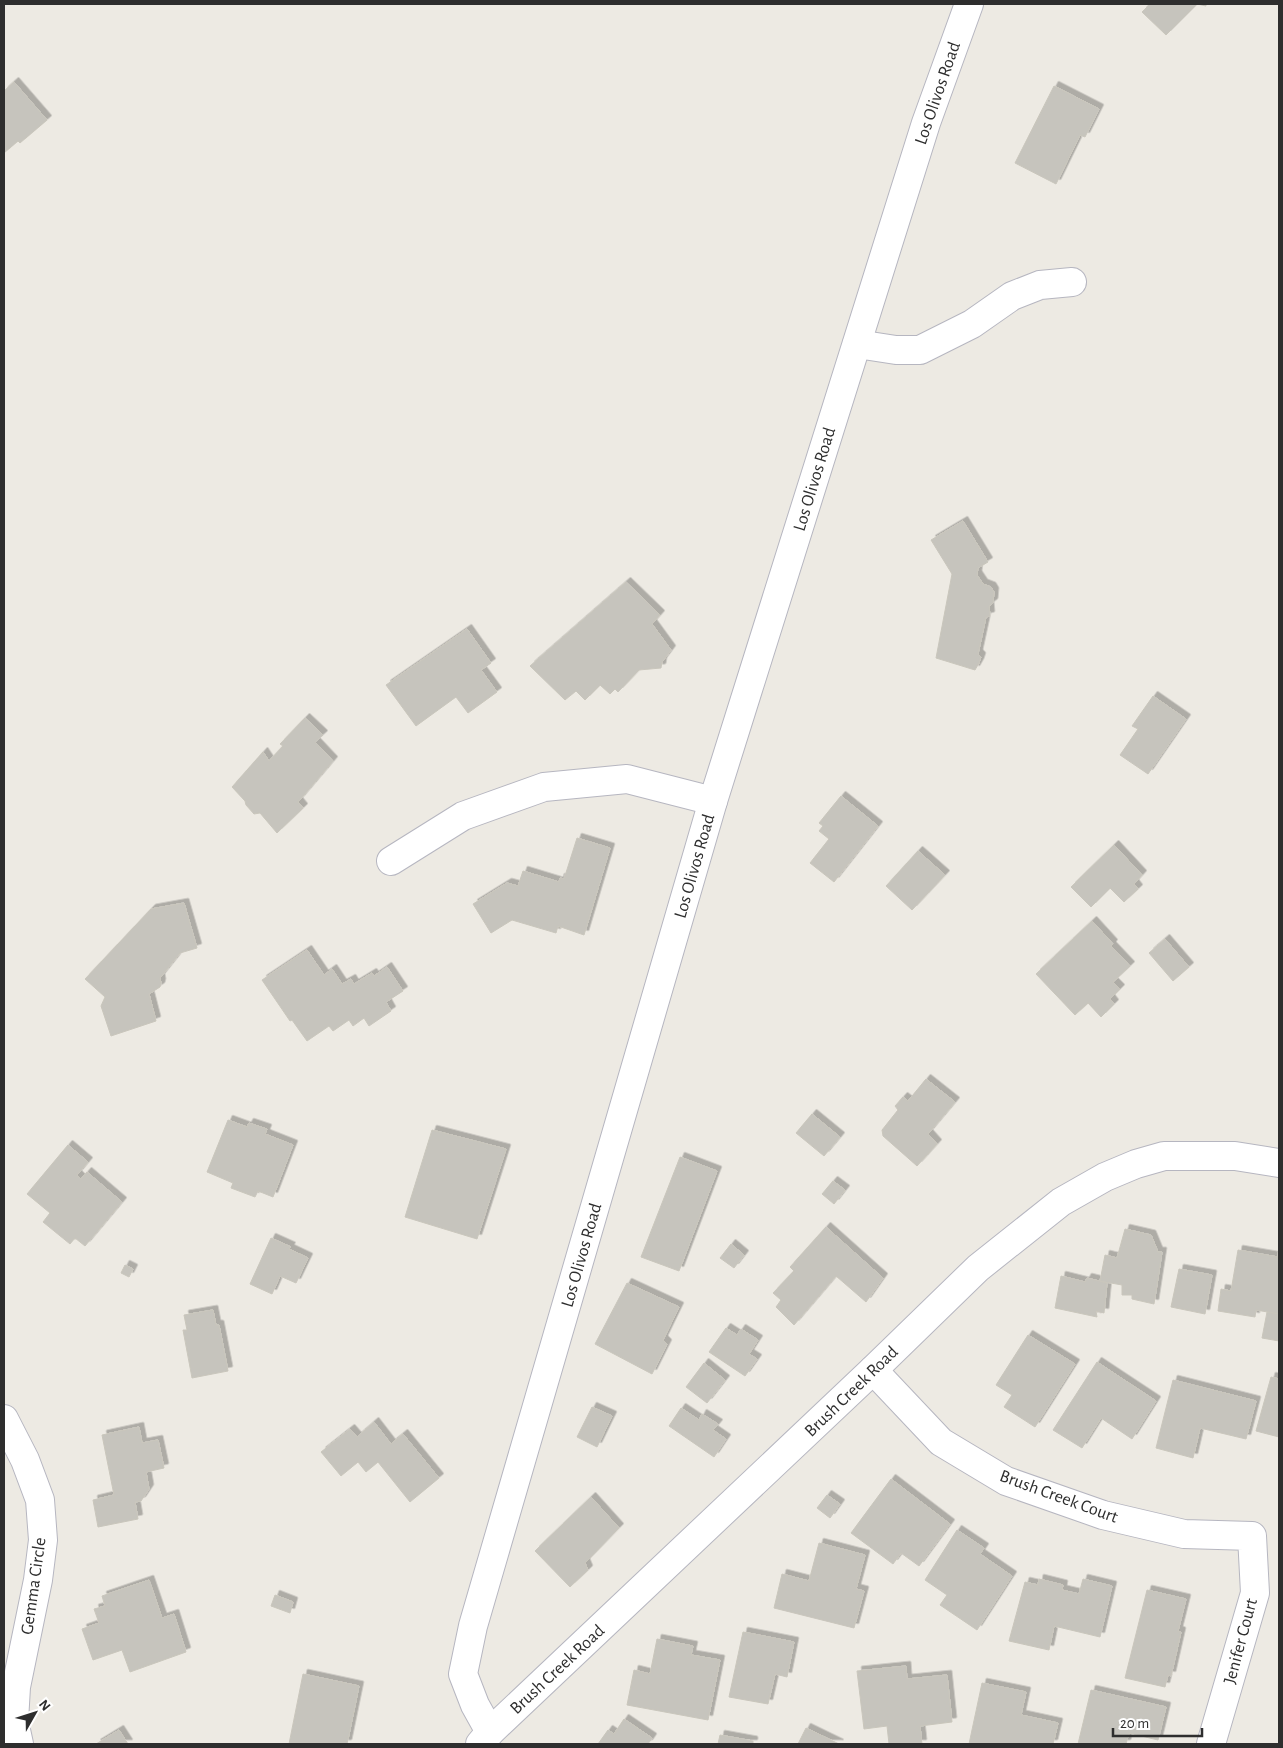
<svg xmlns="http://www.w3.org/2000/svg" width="1283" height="1748" font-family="'Alegreya Sans',sans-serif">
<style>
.building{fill:#c6c4bd;stroke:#c9c6bc;filter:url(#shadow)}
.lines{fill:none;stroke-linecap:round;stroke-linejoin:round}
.minor-casing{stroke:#b6b6c0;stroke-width:30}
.minor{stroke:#fff;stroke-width:28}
.labels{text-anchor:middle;stroke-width:4.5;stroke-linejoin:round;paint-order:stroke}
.street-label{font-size:18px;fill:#2e2e2e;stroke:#fff}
</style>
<defs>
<filter id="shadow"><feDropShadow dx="4.5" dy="-4.5" stdDeviation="0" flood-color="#0004"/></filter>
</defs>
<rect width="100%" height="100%" fill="#edeae3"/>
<g class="building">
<polygon points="1150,4 1206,4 1206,6 1197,4 1166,35 1142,12"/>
<polygon points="14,82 47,120 20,143 18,141 4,153 4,91"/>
<polygon points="1054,86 1099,109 1085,137 1080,135 1056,184 1015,163"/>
<polygon points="963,521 988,562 978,568 977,575 983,584 991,587 994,592 993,603 989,606 990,616 986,617 978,654 981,657 979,663 975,670 936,658 952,574 931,540"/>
<polygon points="626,582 660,615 652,624 671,650 662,662 661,668 639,670 618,692 615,689 610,694 600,685 585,700 576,691 565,700 530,666"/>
<polygon points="467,629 491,663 481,670 497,692 468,713 456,697 416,726 386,685"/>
<polygon points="1153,696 1186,719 1148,774 1120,755 1138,729 1132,726"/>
<polygon points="305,718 323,735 315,742 333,761 298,802 303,808 277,833 260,813 254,814 246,805 245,801 232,787 263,752 269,761 283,746 280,744"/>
<polygon points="841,796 878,826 834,882 810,863 829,839 819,831 823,826 819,823"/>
<polygon points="577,838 610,848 584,935 558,926 556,933 512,920 491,933 473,904 507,883 518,886 523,871 559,882 560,878 564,879"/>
<polygon points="1114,845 1142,875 1134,884 1138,889 1124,902 1110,888 1091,907 1071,887"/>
<polygon points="918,851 945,875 912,910 886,886"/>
<polygon points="184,903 197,948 180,953 160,978 161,983 160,987 149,994 156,1021 111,1036 101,1006 105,997 85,979 151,909"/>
<polygon points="1092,921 1113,944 1111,946 1130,966 1113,982 1120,989 1110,999 1114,1004 1101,1017 1088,1003 1075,1015 1036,974"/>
<polygon points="1165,939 1189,967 1173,981 1149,953"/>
<polygon points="307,950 324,975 332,969 342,984 351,979 354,984 372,973 374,976 387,967 403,991 386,1002 391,1011 369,1026 364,1018 353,1026 349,1020 333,1031 329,1026 307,1041 292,1020 290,1021 262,980"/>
<polygon points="926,1079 955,1102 928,1134 937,1144 917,1166 883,1136 882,1130 898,1110 895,1106 903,1097 908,1101"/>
<polygon points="812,1114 840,1137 824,1156 796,1133"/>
<polygon points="228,1120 247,1127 249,1123 267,1129 265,1134 293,1145 273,1197 258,1191 255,1197 231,1188 233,1183 207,1172"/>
<polygon points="432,1130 506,1149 477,1239 405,1217"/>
<polygon points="68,1145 88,1162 77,1175 81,1179 87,1172 122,1202 85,1246 75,1238 70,1244 43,1222 50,1213 27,1194"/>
<polygon points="680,1157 717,1171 679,1271 641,1257"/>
<polygon points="833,1181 845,1190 834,1204 822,1194"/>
<polygon points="826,1227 883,1278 866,1302 836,1276 794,1325 776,1307 781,1300 773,1293 794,1271 790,1267"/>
<polygon points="1125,1229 1151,1235 1158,1252 1162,1252 1154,1304 1132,1299 1132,1295 1122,1295 1122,1285 1100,1281 1105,1255 1117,1258"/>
<polygon points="271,1238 291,1247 289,1249 308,1258 296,1283 280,1276 272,1294 250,1284"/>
<polygon points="731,1244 744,1255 734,1268 720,1258"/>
<polygon points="1279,1246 1279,1314 1256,1310 1255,1317 1218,1311 1221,1289 1231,1291 1238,1250 1278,1257"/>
<polygon points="125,1265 133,1269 129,1277 121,1273"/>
<polygon points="1179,1269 1212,1275 1205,1314 1171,1307"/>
<polygon points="1061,1276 1085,1282 1087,1278 1107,1283 1104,1313 1096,1311 1097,1317 1055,1308"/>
<polygon points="627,1283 679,1307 663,1340 667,1344 652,1374 595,1344"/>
<polygon points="213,1310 216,1325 219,1325 228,1371 192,1378 183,1330 187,1330 184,1315"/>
<polygon points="1267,1312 1279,1314 1279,1341 1262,1338"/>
<polygon points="726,1328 737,1335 741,1329 758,1340 749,1354 757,1359 745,1376 709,1352"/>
<polygon points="1028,1335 1075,1364 1035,1427 1004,1407 1012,1395 996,1385"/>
<polygon points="1097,1362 1156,1401 1132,1439 1101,1418 1082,1448 1053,1430"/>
<polygon points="704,1363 725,1380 707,1403 686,1387"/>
<polygon points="1271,1377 1279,1379 1279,1437 1256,1431"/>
<polygon points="1173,1380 1256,1401 1246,1439 1200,1428 1193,1458 1156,1448"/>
<polygon points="592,1407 612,1416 597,1447 577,1437"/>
<polygon points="681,1408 699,1420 702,1414 718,1424 713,1430 726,1439 714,1457 669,1426"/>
<polygon points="374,1422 391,1444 403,1434 439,1478 410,1502 378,1462 366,1472 358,1462 341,1476 321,1452 350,1429 357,1437"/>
<polygon points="139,1427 142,1443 158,1440 164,1468 146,1472 149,1489 141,1501 135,1502 138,1519 98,1527 93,1500 114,1495 102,1435"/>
<polygon points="891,1479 950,1524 919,1566 901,1553 893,1564 851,1533"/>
<polygon points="827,1495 840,1504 830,1518 817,1508"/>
<polygon points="591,1497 619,1528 585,1563 588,1570 570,1587 535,1551"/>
<polygon points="957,1530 984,1548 980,1554 1012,1576 977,1630 940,1605 947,1595 925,1580"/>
<polygon points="819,1543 865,1555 856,1589 864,1591 854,1628 774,1608 782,1574 809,1581"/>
<polygon points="1039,1579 1063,1585 1062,1590 1079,1594 1083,1579 1112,1586 1100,1637 1054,1626 1049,1650 1009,1641 1025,1582 1038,1585"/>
<polygon points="149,1580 162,1618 174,1614 186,1652 130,1672 122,1650 93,1660 82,1629 99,1623 94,1609 105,1606 102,1596"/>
<polygon points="1147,1590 1186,1599 1178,1631 1181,1632 1171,1676 1168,1675 1165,1687 1125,1678"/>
<polygon points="275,1595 293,1602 290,1613 271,1606"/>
<polygon points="743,1632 794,1642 787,1677 775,1674 768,1704 729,1697"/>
<polygon points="657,1639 693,1646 691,1655 720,1660 708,1720 627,1705 634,1670 650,1674"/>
<polygon points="906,1666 907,1679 947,1675 952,1722 920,1726 922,1744 889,1744 887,1726 864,1729 857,1671"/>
<polygon points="303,1674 359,1686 347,1744 289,1744"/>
<polygon points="982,1683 1026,1692 1021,1715 1058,1723 1053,1744 969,1744"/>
<polygon points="1091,1690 1166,1707 1158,1740 1129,1733 1126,1744 1078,1744"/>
<polygon points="624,1719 652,1738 648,1744 598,1744 608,1730 614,1734"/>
<polygon points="806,1728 839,1744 798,1744"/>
<polygon points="119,1730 128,1744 96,1744"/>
<polygon points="720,1735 753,1741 753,1744 718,1744"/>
</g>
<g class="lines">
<defs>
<g id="minor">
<polyline points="857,344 896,350 920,350 972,324 1012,296 1040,285 1072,282"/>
<polyline points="391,861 463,816 544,787 627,779 713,801"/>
<polyline points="873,1370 941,1442 1006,1481 1103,1515 1184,1534 1252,1536 1255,1593 1211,1744"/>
<polyline points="4,1419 25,1460 40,1500 43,1540 38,1580 16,1687 14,1721 19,1744"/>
<polyline points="490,1732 475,1705 463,1674 473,1626 713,801 926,123 969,4"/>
<polyline points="480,1744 490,1732 873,1370 978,1268 1061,1202 1105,1177 1136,1164 1164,1156 1235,1156 1279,1163"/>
</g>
</defs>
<use href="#minor" class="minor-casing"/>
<use href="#minor" class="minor"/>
</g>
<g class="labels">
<g class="street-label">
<text transform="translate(937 93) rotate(-71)" y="6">Los Olivos Road</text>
<text transform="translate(814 479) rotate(-73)" y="6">Los Olivos Road</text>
<text transform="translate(694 866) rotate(-74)" y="6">Los Olivos Road</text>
<text transform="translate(581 1255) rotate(-74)" y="6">Los Olivos Road</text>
<text transform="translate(851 1391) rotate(-44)" y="6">Brush Creek Road</text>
<text transform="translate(1059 1496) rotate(20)" y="6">Brush Creek Court</text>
<text transform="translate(33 1586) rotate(-82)" y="6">Gemma Circle</text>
<text transform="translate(1240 1641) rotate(-75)" y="6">Jenifer Court</text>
<text transform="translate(557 1669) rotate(-43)" y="6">Brush Creek Road</text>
</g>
</g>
<rect width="1283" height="1748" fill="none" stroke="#2e2e2e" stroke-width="10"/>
<g transform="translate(35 1713) rotate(51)" stroke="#ffffff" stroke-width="4" paint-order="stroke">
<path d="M0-4L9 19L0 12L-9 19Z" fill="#2e2e2e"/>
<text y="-8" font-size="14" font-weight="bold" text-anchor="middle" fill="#2e2e2e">N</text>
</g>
<path d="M1113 1728v8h89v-8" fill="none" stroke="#2e2e2e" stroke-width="2.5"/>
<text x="1120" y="1728" font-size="15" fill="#2e2e2e" stroke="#ffffff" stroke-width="4" paint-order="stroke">20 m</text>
</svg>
